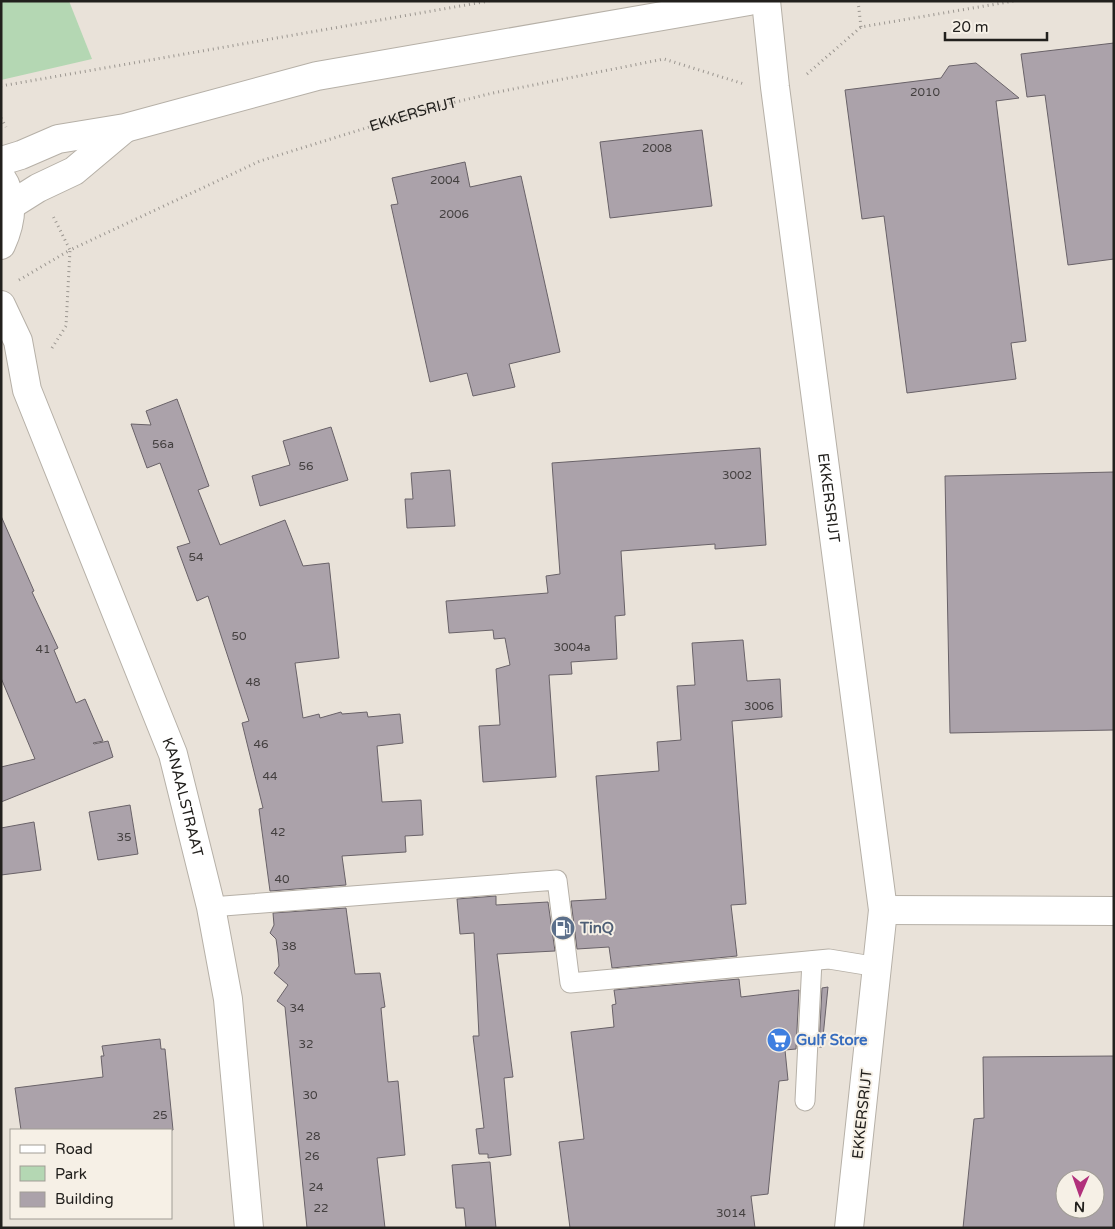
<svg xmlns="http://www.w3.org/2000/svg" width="1115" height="1229" font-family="'Varela Round',sans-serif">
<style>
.green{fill:#b4d7b3}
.building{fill:#aba2aa;stroke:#696268;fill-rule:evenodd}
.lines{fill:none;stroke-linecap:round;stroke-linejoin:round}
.lane-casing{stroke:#b6b0a7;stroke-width:21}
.street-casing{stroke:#b6b0a7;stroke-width:30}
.secondary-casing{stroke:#b6b0a7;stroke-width:30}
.path{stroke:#9b9690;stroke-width:3;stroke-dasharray:1 4;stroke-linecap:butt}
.lane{stroke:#fff;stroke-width:19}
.street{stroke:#fff;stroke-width:28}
.secondary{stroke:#fff;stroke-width:28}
.labels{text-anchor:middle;stroke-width:4;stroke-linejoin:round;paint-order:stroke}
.number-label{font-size:12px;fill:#444040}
.street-label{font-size:15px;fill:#22201d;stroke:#f6f0e6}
.service-label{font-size:15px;font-weight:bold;fill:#4e5e75;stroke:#f6f0e6;text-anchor:start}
.shop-label{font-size:15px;font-weight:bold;fill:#366cbe;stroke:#f6f0e6;text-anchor:start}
</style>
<rect width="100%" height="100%" fill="#e9e2d9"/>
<polygon class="green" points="1,1 69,1 92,59 1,80"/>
<g class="building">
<polygon points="1114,43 1114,259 1068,265 1045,95 1027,97 1021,54"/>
<polygon points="976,63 1019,98 996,101 1026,341 1011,343 1016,379 907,393 884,216 862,219 845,90 941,78 949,66"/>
<polygon points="702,130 712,206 610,218 600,142"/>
<polygon points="465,162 470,187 521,176 560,352 509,364 515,387 473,396 467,373 430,382 391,205 398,204 392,178"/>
<polygon points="177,399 209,486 198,490 220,545 285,520 303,566 329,563 339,658 295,663 303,718 319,714 320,718 341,712 342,714 367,712 368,717 400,714 403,743 377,746 382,802 421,800 423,835 405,836 406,852 342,856 346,885 270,891 259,809 263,808 242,723 249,721 208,596 197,601 177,547 190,543 160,463 147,468 131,424 151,425 146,411"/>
<polygon points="331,427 348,480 260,506 252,476 290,465 283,441"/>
<polygon points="760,448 766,545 715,549 715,544 621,551 625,615 615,616 617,659 571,662 572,674 549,675 556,777 483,782 479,726 500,725 496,669 510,665 505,638 494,639 493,630 449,633 446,601 548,593 546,576 560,574 552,463"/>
<polygon points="450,470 455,526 407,528 405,499 413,499 411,473"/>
<polygon points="1114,472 1114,730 950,733 945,476"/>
<polygon points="1,516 34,591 32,592 58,648 54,650 76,703 85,699 103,741 93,743 94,744 108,741 113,757 1,802 1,767 35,759 1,678"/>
<polygon points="743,640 747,681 780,679 782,717 732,721 746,904 731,905 737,956 612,968 609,947 577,949 571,901 606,899 596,776 659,771 657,742 681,740 677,686 695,685 692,643"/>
<polygon points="130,805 138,854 98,860 89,812"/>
<polygon points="34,822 41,870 1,875 1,828"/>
<polygon points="496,896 496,905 548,902 555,951 497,954 513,1077 504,1078 511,1155 488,1158 488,1154 479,1154 476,1129 484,1128 473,1036 479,1036 474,933 460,934 457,899"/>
<polygon points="346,908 355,974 380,973 385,1007 381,1008 388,1082 398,1081 405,1155 377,1158 385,1228 307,1228 285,1007 277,1001 288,985 274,973 279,966 278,953 276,939 270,933 274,925 273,913"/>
<polygon points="739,979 741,997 799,990 796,1049 785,1050 788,1080 779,1081 768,1194 751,1196 755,1228 570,1228 559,1142 584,1139 571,1032 614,1027 612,1005 616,1004 614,990"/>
<polygon points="828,987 822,1047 819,1047 822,988"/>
<polygon points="160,1039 161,1049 165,1049 173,1130 21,1130 15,1088 103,1077 101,1056 104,1056 102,1046"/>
<path d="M1114,1056V1228H963L974,1119L984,1118L983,1057ZM1065,1179H1095V1209H1065Z"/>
<polygon points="490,1162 496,1228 466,1228 464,1208 456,1208 452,1165"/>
</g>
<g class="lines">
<defs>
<g id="lane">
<polyline points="211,907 557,880 570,983 829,959 878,967"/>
<polyline points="805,1101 812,961"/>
</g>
<g id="street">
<path id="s2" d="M766,1L775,87L883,910L849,1228"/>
<polyline points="883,910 1114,911"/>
</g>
<g id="secondary">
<polyline points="1,161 21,155 58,139 125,128 317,76 749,1"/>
<path d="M1,177C15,198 11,223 1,245"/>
<polyline points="11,205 38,188 74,171 124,129"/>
<path id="s3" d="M1,305L18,341L27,390L173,754L211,907L228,999L249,1228"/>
</g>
</defs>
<use href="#lane" class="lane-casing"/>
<use href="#street" class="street-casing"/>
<use href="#secondary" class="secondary-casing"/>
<g class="path">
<polyline points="858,1 861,27"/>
<polyline points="807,74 861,27 1014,1"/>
<polyline points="1,86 489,1"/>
<polyline points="1,118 6,127"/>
<polyline points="19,280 70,250 53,216"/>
<path id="s1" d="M52,348L66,326L70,250L260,161L427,109L493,93L664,59L744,84"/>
</g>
<use href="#lane" class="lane"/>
<use href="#street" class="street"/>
<use href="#secondary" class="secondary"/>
</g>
<defs>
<symbol id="fuel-disc" viewBox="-11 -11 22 22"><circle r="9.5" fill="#5c6f8a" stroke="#f6f0e6"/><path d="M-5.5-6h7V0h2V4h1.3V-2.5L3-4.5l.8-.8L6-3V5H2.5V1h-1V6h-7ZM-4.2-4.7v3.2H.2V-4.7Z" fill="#fff"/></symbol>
<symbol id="supermarket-disc" viewBox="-11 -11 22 22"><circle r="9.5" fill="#3f7fe0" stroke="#f6f0e6"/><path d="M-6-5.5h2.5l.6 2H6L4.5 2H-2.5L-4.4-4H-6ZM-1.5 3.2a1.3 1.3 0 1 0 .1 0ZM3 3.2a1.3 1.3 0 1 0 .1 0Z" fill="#fff"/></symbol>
</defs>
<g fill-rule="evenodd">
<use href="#fuel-disc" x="549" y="914" width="28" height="28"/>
<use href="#supermarket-disc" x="765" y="1026" width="28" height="28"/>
</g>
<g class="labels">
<g class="number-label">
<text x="925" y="96">2010</text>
<text x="657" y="152">2008</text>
<text x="445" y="184">2004</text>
<text x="454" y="218">2006</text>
<text x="163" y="448">56a</text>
<text x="306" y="470">56</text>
<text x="737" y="479">3002</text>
<text x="196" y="561">54</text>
<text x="239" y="640">50</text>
<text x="572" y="651">3004a</text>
<text x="43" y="653">41</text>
<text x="253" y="686">48</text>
<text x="759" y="710">3006</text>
<text x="261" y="748">46</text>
<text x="270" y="780">44</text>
<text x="278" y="836">42</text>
<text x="124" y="841">35</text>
<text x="282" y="883">40</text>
<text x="289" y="950">38</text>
<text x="297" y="1012">34</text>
<text x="306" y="1048">32</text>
<text x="310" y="1099">30</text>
<text x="160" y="1119">25</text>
<text x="313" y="1140">28</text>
<text x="312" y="1160">26</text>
<text x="316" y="1191">24</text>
<text x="321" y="1212">22</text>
<text x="731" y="1217">3014</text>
</g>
<g class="street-label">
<text dy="5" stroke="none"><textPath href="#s1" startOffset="472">EKKERSRIJT</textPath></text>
<text dy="5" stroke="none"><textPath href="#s2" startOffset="501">EKKERSRIJT</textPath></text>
<text dy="5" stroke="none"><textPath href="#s3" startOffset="526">KANAALSTRAAT</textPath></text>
<text transform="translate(862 1114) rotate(-84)" y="5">EKKERSRIJT</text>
</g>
<g class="service-label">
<text x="580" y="933">TinQ</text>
</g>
<g class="shop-label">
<text x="796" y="1045">Gulf Store</text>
</g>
</g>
<rect width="1115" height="1229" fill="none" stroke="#22201d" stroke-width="5"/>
<rect x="10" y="1129" width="162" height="90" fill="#f6f0e6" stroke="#a19d96"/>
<rect x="20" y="1145" width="25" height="8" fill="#ffffff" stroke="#a19d96"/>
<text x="55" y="1154" font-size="15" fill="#22201d">Road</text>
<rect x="20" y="1166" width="25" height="15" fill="#b4d7b3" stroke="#a19d96"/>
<text x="55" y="1179" font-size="15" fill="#22201d">Park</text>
<rect x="20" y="1192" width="25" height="15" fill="#aba2aa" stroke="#a19d96"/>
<text x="55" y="1204" font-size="15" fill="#22201d">Building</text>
<g transform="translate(1080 1194) rotate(182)"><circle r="24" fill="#f6f0e6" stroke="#a19d96"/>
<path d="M0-4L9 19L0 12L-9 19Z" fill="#b1307b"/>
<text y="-8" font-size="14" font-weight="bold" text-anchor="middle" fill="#22201d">N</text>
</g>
<path d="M945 32v8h102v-8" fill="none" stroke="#22201d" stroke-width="2.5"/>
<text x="952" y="32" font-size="15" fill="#22201d" stroke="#f6f0e6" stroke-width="4" paint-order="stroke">20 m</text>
</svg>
